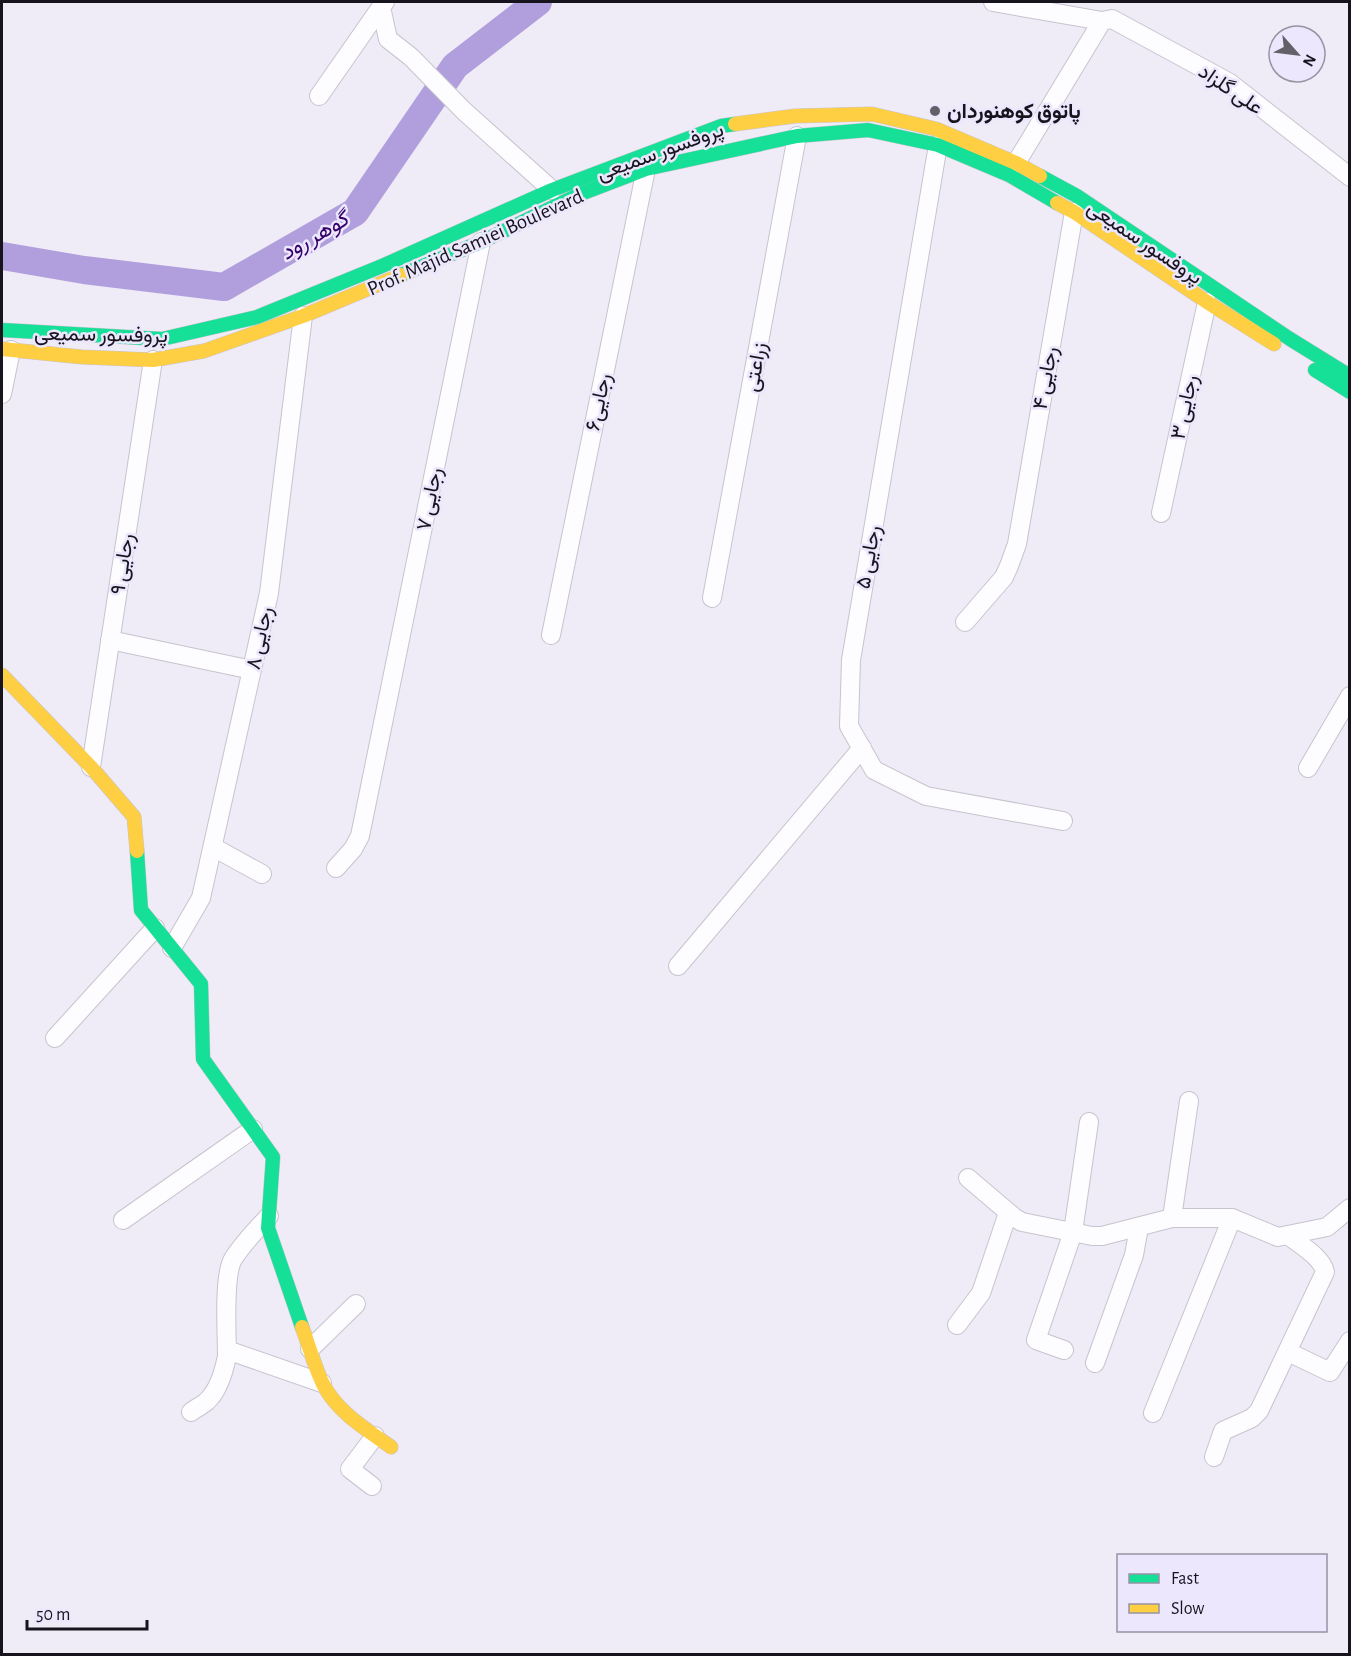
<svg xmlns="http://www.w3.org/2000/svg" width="1351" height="1656" font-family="'Alegreya Sans',Vazirmatn,sans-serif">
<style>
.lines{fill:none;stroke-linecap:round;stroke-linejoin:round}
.river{stroke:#b19edc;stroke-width:28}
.street-casing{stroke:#c7c4ce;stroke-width:20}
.fast-casing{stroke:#c7c4ce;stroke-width:15}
.slow-casing{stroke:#c7c4ce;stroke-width:15}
.street{stroke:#fdfcfe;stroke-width:18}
.fast{stroke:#16e098;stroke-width:14}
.slow{stroke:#ffcf43;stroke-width:14}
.poi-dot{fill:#63606a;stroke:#ece7fc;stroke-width:2}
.labels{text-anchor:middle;stroke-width:5;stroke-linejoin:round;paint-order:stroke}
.street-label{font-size:21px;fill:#17141e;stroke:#ece7fc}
.poi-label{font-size:21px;font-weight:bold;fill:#17141e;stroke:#ece7fc;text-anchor:start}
.water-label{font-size:22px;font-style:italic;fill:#34006a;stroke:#ece7fc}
</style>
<rect width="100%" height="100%" fill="#efecf7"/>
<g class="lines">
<polyline class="river" points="2,256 84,270 224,287 355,212 455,66 538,2"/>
<defs>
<g id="street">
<polyline points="385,2 381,7 388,39 411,57 464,111 552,190"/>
<polyline points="993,2 1102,21 1016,163"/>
<polyline points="1102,21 1112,19 1230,83 1350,177"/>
<polyline points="319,96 381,7"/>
<polyline points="938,145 851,660 849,726 874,770 926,796 1063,821"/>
<polyline points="2,394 11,350"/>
<polyline points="1161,513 1207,302"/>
<polyline points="712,598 797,136"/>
<polyline points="965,622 1004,577 1009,566 1017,544 1074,212"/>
<polyline points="551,635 646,169"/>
<polyline points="110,640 252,670"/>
<polyline points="91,767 153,360"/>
<polyline points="1308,768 1350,696"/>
<polyline points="213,847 262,874"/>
<polyline points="336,868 353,849 360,836 481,242"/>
<polyline points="172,948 201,898 269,593 303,316"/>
<polyline points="678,966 862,748"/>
<polyline points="55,1038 155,928"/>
<polyline points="968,1178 1015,1218 1022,1222 1092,1236 1102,1236 1172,1218 1189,1101"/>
<polyline points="1172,1218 1232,1218 1278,1237 1327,1227 1350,1208"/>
<polyline points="123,1220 253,1129"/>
<polyline points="957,1325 981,1293 1008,1213"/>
<polyline points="310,1349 356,1304"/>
<polyline points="227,1350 322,1383"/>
<polyline points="1064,1350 1036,1340 1073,1232 1089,1122"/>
<polyline points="1288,1352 1330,1372 1350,1341"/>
<polyline points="1095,1363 1134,1255 1139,1227"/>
<path d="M191,1412C196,1408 203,1405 207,1401C219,1390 224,1371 227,1356C227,1334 223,1276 233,1259C243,1243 257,1229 269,1216"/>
<polyline points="1153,1413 1232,1218"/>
<path d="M1214,1457L1223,1431L1252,1418L1259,1411L1325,1272C1322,1257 1300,1245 1288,1235"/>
<polyline points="372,1486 350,1469 375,1436"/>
</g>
<g id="fast">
<polyline points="1040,176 1077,196 1290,339 1350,376"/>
<polyline points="401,275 481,242 578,195 646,169 797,136 868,130 938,145 1009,175 1057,203"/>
<polyline points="2,330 162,339 257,317 382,266 552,190 721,126 735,124"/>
<polyline points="1315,370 1350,392"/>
<polyline points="137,851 141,910 201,984 203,1059 273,1157 268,1228 302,1327"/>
</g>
<g id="slow">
<polyline points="735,124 795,116 872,114 936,129 1016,163 1040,176"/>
<polyline points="1057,203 1074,212 1207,302 1274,344"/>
<polyline points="2,349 82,357 153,360 204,351 303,316 401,275"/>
<polyline points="2,675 91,767 134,817 137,851"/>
<path d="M302,1327C309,1345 314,1366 323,1384C337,1412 366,1429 391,1447"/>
</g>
</defs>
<use href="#street" class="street-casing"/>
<use href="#fast" class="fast-casing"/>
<use href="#slow" class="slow-casing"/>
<use href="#street" class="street"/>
<use href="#fast" class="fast"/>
<use href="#slow" class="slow"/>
</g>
<circle class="poi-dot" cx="935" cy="111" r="6"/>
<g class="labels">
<g class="street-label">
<text transform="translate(1231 89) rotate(34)" y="7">علی گلزاد</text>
<text transform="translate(660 151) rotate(-20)" y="7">پروفسور سمیعی</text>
<text transform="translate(475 242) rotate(-24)" y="7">Prof. Majid Samiei Boulevard</text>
<text transform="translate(1145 242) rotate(34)" y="7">پروفسور سمیعی</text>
<text transform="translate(101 334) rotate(1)" y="7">پروفسور سمیعی</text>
<text transform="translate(755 367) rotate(-80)" y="7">زراعتی</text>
<text transform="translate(1045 378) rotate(-80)" y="7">رجایی ۴</text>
<text transform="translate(598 402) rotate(-78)" y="7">رجایی۶</text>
<text transform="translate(1184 407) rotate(-78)" y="7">رجایی ۳</text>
<text transform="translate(429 499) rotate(-79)" y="7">رجایی ۷</text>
<text transform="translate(868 557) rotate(-80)" y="7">رجایی ۵</text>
<text transform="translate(122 564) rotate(-81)" y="7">رجایی ۹</text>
<text transform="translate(259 638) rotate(-78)" y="7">رجایی ۸</text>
</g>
<g class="poi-label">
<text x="947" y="118">پاتوق کوهنوردان</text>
</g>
<g class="water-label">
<text transform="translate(314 235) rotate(-30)" y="8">گوهر رود</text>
</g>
</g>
<rect width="1351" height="1656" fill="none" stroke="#17141e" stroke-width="6"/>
<rect x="1117" y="1554" width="210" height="78" fill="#ece7fc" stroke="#9793a3" stroke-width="1.5"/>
<rect x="1129" y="1574" width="30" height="9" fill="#16e098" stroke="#9793a3" stroke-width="1.5"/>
<text x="1171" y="1584" font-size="18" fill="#17141e">Fast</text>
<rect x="1129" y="1604" width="30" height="9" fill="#ffcf43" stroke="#9793a3" stroke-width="1.5"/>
<text x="1171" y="1614" font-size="18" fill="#17141e">Slow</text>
<g transform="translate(1297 54) rotate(118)"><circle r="28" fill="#ece7fc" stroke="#9793a3" stroke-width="1.5"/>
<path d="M0-4.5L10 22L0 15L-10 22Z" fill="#63606a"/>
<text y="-9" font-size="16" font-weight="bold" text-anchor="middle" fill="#17141e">N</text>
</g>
<path d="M27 1620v9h120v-9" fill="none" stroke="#17141e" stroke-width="3"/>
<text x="36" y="1620" font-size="18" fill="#17141e" stroke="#ece7fc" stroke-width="4.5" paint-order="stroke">50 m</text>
</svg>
